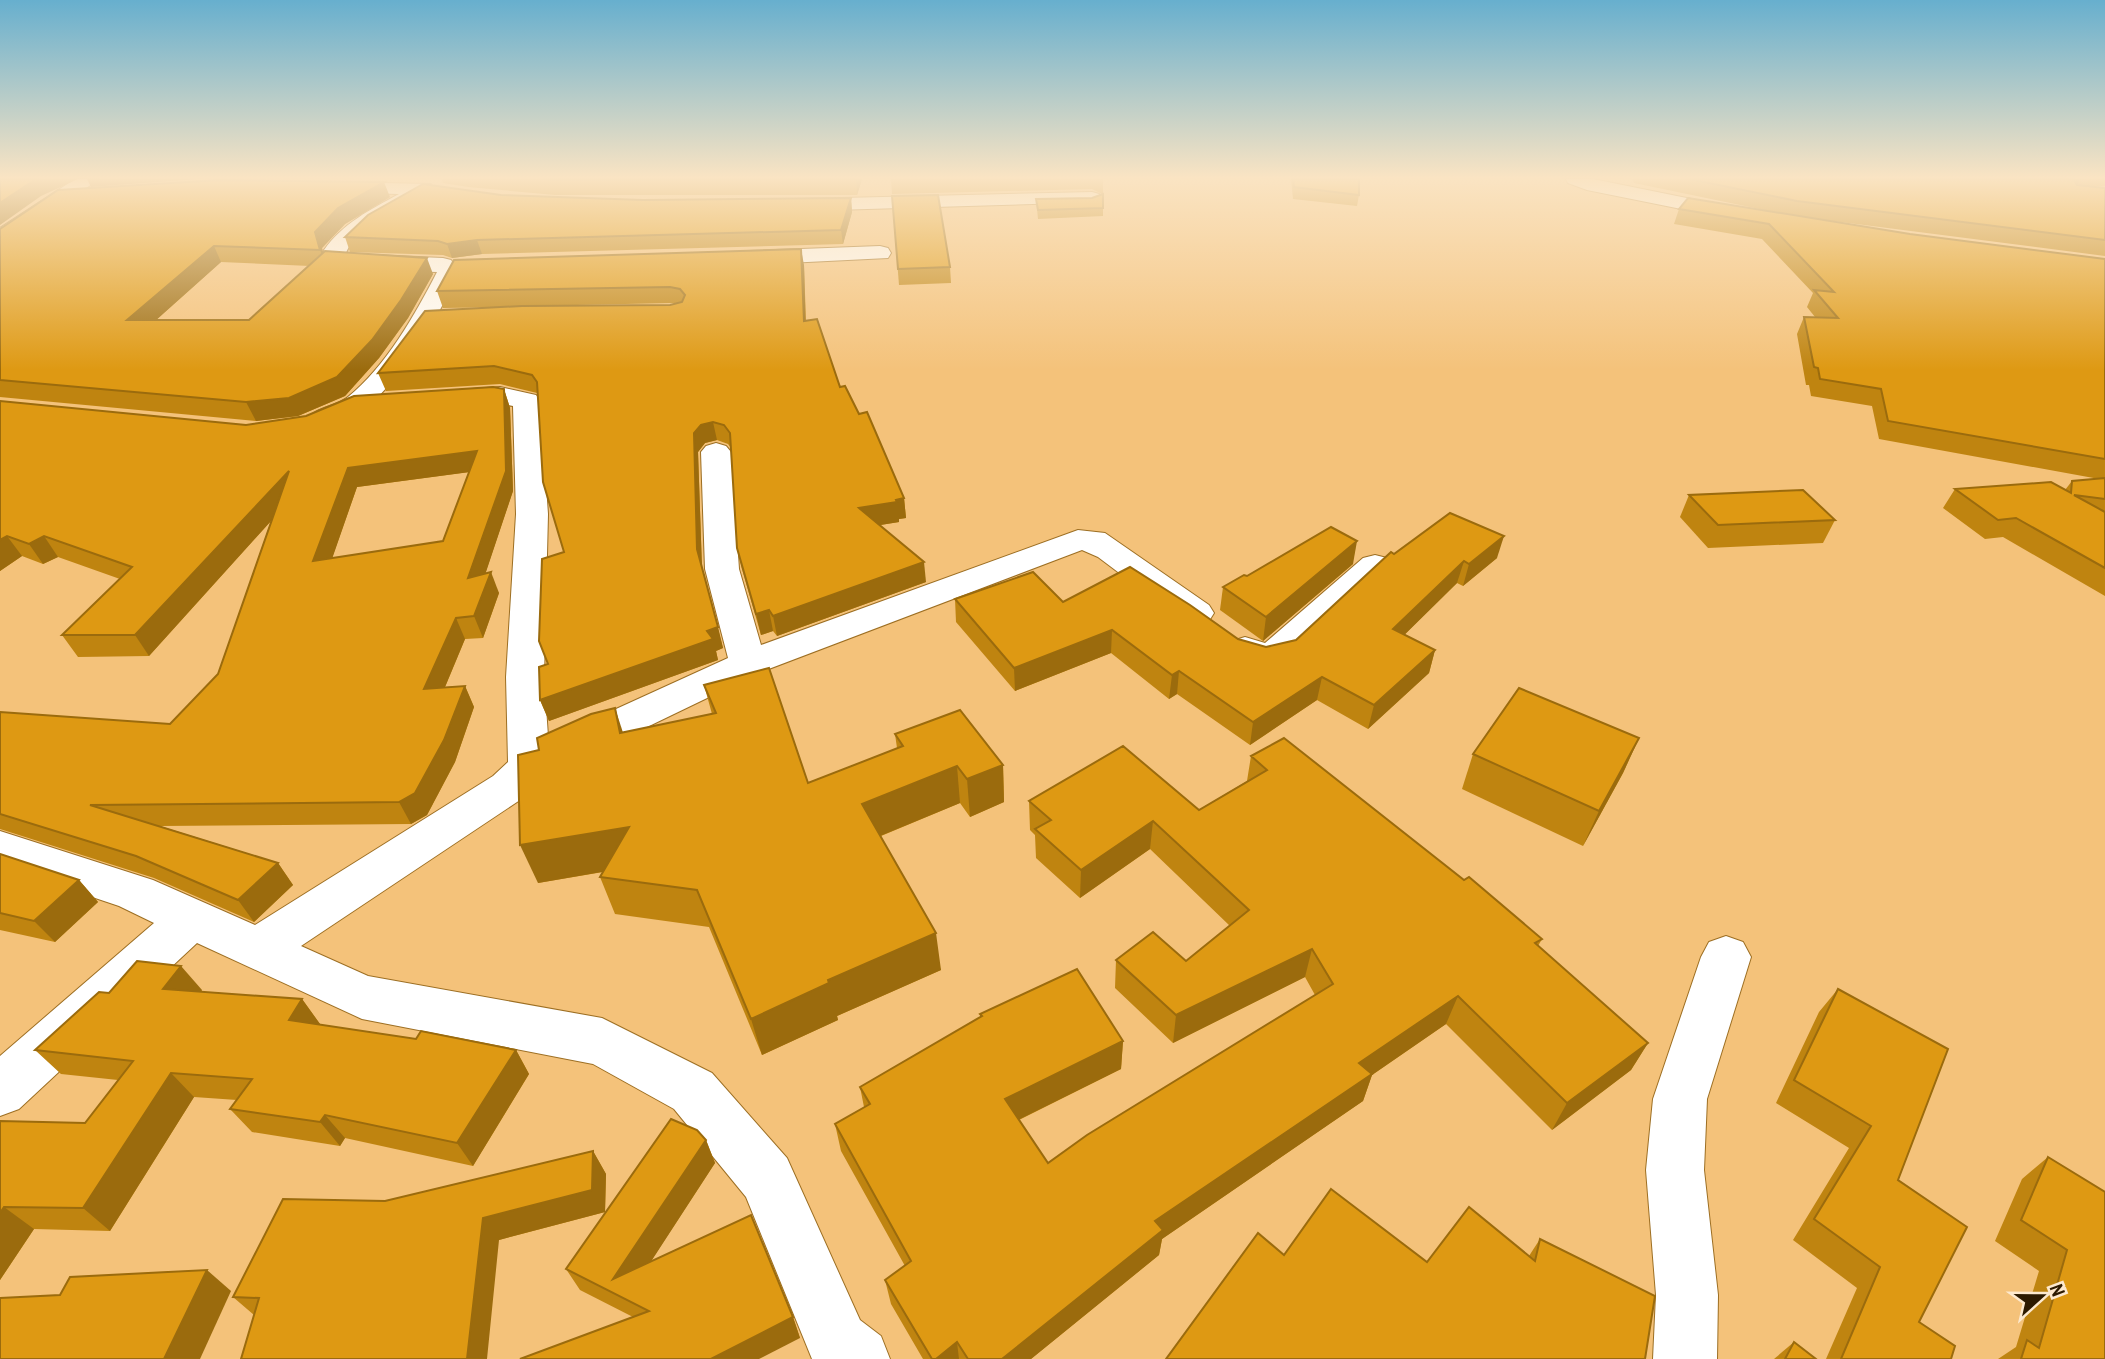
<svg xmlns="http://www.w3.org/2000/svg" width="2105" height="1359" font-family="'Archivo Narrow',sans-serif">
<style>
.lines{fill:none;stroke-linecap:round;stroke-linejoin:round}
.minor-casing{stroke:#9d6f23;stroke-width:2}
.minor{fill:#fff;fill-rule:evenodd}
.wall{fill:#bf8410;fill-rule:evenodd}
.shaded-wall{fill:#9b6b0d}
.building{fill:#de9913;stroke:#9b6b0d;stroke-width:2;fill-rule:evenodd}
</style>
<rect width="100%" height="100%" fill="#f4c27a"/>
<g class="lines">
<defs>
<g id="minor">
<polygon points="75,179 99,179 8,243 0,244 0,228"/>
<polygon points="1566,179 1593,179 1736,208 1743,210 1746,214 1743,218 1736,220 1587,190 1568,183"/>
<path d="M335,182L431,184L434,188L431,192C410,204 352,230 346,254L443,258L451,260L459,272C438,318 372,441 310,426L306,420C315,407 336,407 348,397C386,366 415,315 437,272L368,270L328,264L324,250C342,224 371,209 399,194L328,192L325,188L328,184Z"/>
<polygon points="1092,192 1099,194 1102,198 1099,202 800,211 793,209 790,205 793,201 800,199"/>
<polygon points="880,246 888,248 891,253 888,258 749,265 741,263 738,258 741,253 749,251"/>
<path d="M500,387L536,395L540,401L548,514L544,677L550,766L523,798L301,946L368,976L602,1018L712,1073L787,1158L860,1320L881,1336L890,1359H812L746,1197L674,1109L593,1064L362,1019L197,943L19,1109L0,1116V1056L154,923L119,906L0,866V831L153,880L255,925L493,776L508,762L506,677L516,514L513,406C490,401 467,408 445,403L441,397L445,391Z"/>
<polygon points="716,443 726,446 731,452 739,569 761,645 1078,530 1105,533 1209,605 1214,613 1209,621 1196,624 1183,621 1098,557 1082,550 761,672 589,755 574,759 559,755 553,745 559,735 728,658 705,569 701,452 706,446"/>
<polygon points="1375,555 1387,558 1392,565 1387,572 1290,661 1262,668 1232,657 1226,649 1232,641 1245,637 1265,643 1363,558"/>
<polygon points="1726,936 1743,942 1751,957 1707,1099 1704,1170 1718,1295 1717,1359 1653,1359 1656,1295 1646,1170 1653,1099 1701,957 1709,942"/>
</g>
</defs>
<use href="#minor" class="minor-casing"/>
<use href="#minor" class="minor"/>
</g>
<g class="wall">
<polygon points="442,179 862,179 857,195 555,195 468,187 443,183"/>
<polygon points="891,179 1103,179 1103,216 1038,219 1036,199 1092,198 1102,194 1092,189 892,194"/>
<polygon points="1291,179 1359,179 1359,195 1357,206 1293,199"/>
<polygon points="1632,179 2105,179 2105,186 2081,186 2105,188 2105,256 1825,220 1910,234 2105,259 2105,596 2003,537 1985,539 1943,508 1955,489 2065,490 2072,481 2099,479 1879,439 1872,406 1811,396 1809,385 1806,385 1797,334 1804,317 1815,317 1807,307 1813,293 1762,239 1674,224 1679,209 1764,210 1634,183"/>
<polygon points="501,195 643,200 851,198 852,212 843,244 482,254 452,258 443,255 350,252 345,237"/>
<polygon points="892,196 950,267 951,283 899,285"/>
<path d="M390,197L345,224L322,248L323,253L433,274L408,318L379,358L345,396L298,416L256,421L0,397V229ZM221,262L310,266L249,320H156Z"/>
<path d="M804,265L806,321L840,387L859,414L904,498L906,518L899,519V522L880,525L926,582L777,636L773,631L761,635L742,569L737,548L731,448L728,444L717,440L705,443L698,452L702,568L723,648L716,651L718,660L549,721L540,700L548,664L564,552L537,393L500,384L386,391L378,373L519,307L443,308L437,291ZM674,303L676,304L670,305L528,306Z"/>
<path d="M504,389L510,408L513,491L485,574L499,593L483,638L465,639L445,687L465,686L474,707L455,762L427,815L411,824L160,826L278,863L293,885L254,922L154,878L0,829V712L170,724L218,674L271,521L149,656L78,657L62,635L120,579L58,557L43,564L22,556L0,571V401L246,425ZM469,472L443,541L332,558L357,487Z"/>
<polygon points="1689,495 1835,520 1823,543 1708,548 1680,517"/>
<polygon points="1394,554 1497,558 1463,586 1457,583 1404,635 1435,650 1429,673 1368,729 1317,700 1250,745 1177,694 1169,699 1111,653 1015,691 956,622 955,599 1063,602 1238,639 1266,647 1296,640"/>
<polygon points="1353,564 1263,641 1220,610 1223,587 1247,576"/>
<polygon points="704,685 808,783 897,748 895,734 1003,765 1004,802 970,817 960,803 881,836 941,970 837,1016 838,1020 762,1055 709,927 615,914 600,877 603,872 538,883 623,733 712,714"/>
<polygon points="1639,738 1623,773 1583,846 1462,789 1473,754"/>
<polygon points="1251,756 1464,880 1542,939 1538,946 1648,1043 1631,1070 1552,1130 1446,1024 1372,1075 1363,1101 1162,1239 1159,1255 1031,1359 923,1359 891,1304 885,1280 905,1266 841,1151 835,1124 864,1107 860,1087 980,1017 980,1014 1123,1041 1121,1069 1019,1120 1048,1163 1315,995 1305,977 1173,1043 1115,988 1116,960 1186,961 1230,926 1150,849 1080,898 1036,858 1035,835 1030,830 1029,801 1199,810 1247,781"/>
<polygon points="0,854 79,880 98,902 55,942 0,930"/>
<polygon points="1838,989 1898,1180 1919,1322 1951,1359 1826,1359 1857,1288 1793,1240 1849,1148 1776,1103 1819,1012"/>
<polygon points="202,990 201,992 302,999 320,1024 320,1025 416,1039 516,1050 529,1074 473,1166 345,1138 340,1146 252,1132 230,1109 237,1100 194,1097 110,1231 34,1229 0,1280 0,1121 85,1123 118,1080 61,1074 35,1050 109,993"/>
<polygon points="706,1140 715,1163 651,1261 793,1317 800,1338 633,1317 580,1290 566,1269"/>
<polygon points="593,1151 606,1174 605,1212 499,1240 254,1315 233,1297 385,1201"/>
<polygon points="2048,1157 2105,1359 1998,1359 2016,1347 2039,1271 1995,1241 2022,1179"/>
<polygon points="1540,1239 1645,1359 1284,1255 1427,1262 1529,1256"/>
<polygon points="1794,1342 1816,1359 1774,1359"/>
</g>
<g class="shaded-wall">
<polygon points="36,179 78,179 41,196 0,225 0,203"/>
<polygon points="87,179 198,179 91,187"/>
<polygon points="856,179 862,179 857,195"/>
<polygon points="2073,179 2081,179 2077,185"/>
<polygon points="384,182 390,197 345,224 322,248 327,266 320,250 315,232 338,208"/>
<polygon points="851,198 852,212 843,244 841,230"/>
<polygon points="477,240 482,254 452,258 447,244"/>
<polygon points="214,246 221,262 136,338 127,320"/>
<polygon points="801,249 804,265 806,338 804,321"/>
<polygon points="427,258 433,274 408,318 379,358 345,396 298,416 256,421 246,402"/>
<polygon points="504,389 510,408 513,491 477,599 468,578"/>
<polygon points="713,422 717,440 705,443 698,452 702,569 697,549 694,433 701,425"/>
<polygon points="477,451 485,470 357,487 324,582 313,561 348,468"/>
<polygon points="289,471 299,490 149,656 135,635"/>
<polygon points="904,498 906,518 899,519 899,522 862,528 859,508"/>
<polygon points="7,536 22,556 0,571 0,540"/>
<polygon points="44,536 58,557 43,564 29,544"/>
<polygon points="1504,536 1497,558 1463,586 1469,564"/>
<polygon points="1357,541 1353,564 1263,641 1266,617"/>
<polygon points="1464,561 1457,583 1387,652 1393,629"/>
<polygon points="924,562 926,582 777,636 773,616"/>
<polygon points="491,572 499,593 483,638 474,616"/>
<polygon points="769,610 773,631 761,635 756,614"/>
<polygon points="456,618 465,639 435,711 424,689"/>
<polygon points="718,627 723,648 716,651 718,660 549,721 540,700"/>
<polygon points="1112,630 1111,653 1015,691 1014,668"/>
<polygon points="1435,650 1429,673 1368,729 1374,705"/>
<polygon points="1179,671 1177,694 1169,699 1172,675"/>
<polygon points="1322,677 1317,700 1250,745 1253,722"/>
<polygon points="465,686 474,707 455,762 427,815 411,824 399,802"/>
<polygon points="615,708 627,745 620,733"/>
<polygon points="1639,738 1623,773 1583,846 1599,811"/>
<polygon points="1003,765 1004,802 970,817 967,779"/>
<polygon points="957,766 960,803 868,841 862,804"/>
<polygon points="1153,821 1150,849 1080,898 1081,870"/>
<polygon points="629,827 642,865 538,883 520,845"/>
<polygon points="278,863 293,885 254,922 238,900"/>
<polygon points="79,880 98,902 55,942 34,921"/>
<polygon points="936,933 941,970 837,1016 838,1020 762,1055 751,1019 828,980"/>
<polygon points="1312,949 1305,977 1173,1043 1176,1015"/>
<polygon points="181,966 202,990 184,1013 163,989"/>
<polygon points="1458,996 1446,1024 1372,1075 1363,1101 1162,1239 1159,1255 1031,1359 1002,1359 1155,1221 1359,1063"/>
<polygon points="302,999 320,1024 308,1044 289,1020"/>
<polygon points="1123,1041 1121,1069 1006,1126 1005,1099"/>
<polygon points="1648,1043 1631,1070 1552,1130 1567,1103"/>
<polygon points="516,1050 529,1074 473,1166 457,1143"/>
<polygon points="171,1073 194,1097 110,1231 83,1208"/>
<polygon points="325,1115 345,1138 340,1146 320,1122"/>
<polygon points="706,1140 715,1163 626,1300 613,1279"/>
<polygon points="593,1151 606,1174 605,1212 499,1240 487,1359 467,1359 483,1218"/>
<polygon points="4,1207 34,1229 0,1280 0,1213"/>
<polygon points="207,1270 231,1291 200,1359 164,1359"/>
<polygon points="793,1317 800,1338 759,1359 711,1359"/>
<polygon points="957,1342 959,1359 936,1359"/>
</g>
<g class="building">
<polygon points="0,179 36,179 0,203"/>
<polygon points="543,179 856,179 551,180"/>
<polygon points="1293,179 1359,179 1359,195 1294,187"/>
<polygon points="1689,179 2074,179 2077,185 2105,188 2105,240 1797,201"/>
<polygon points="219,180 384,182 338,208 315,232 320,250 214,246 127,320 249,320 325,251 427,258 401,300 372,340 337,377 289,398 246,402 0,380 0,229 58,190"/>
<polygon points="423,184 501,195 643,200 851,198 841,230 477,240 447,244 438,241 345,237 368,215"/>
<polygon points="1103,194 1103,208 1038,210 1036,199 1092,198"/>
<polygon points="938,195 950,267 898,269 892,196"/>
<polygon points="1688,198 1910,234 2105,259 2105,459 1888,421 1881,389 1820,379 1818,368 1814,367 1804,317 1838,318 1814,290 1834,292 1769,224 1679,209"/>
<polygon points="801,249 804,321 817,319 840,387 845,386 859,414 867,412 904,498 896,500 897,502 859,508 924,562 773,616 769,610 756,614 737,548 730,433 724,425 713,422 701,425 694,433 697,549 718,627 707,631 713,639 540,700 539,667 548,664 539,641 542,559 564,552 543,482 537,382 532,375 494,366 378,373 425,311 522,306 670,305 682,302 685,295 680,289 670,287 437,291 454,260"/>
<path d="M493,387L504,389L506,471L468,578L491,572L474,616L456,618L424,689L465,686L444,740L415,793L399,802L90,805L278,863L238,900L136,856L0,814V712L170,724L218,674L289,471L135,635H62L132,567L44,536L29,544L7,536L0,540V401L246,425L306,416L354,396ZM477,451L443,541L313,561L348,468Z"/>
<polygon points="2105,478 2105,499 2074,495 2105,512 2105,568 2016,518 1998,520 1955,489 2051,482 2071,493 2072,481"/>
<polygon points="1803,490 1835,520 1718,525 1689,495"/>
<polygon points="1450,513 1504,536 1469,564 1464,561 1393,629 1435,650 1374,705 1322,677 1253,722 1179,671 1172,675 1112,630 1014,668 955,599 1033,572 1063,602 1130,567 1190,605 1238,639 1266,647 1296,640 1391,552 1394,554"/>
<polygon points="1331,527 1357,541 1266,617 1223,587 1244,575 1247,576"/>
<polygon points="769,668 808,783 903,746 895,734 960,710 1003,765 967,779 957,766 862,804 936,933 828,980 829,983 751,1019 697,890 600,877 629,827 520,845 518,755 539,750 537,738 591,714 615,708 620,733 716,713 704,685"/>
<polygon points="1519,688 1639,738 1599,811 1473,754"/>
<polygon points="1284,738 1464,880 1469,877 1542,939 1535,943 1648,1043 1567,1103 1458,996 1359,1063 1372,1074 1155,1221 1163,1230 1002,1359 968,1359 957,1342 936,1359 932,1359 885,1280 911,1261 835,1124 870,1104 860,1087 982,1016 980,1014 1077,969 1123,1041 1005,1099 1048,1163 1087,1135 1333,984 1312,949 1176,1015 1116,960 1153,932 1186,961 1249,910 1153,821 1081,870 1035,829 1051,820 1029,801 1123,746 1199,810 1267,770 1251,756"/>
<polygon points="0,854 79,880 34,921 0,913"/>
<polygon points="137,961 181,966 163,989 302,999 289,1020 416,1039 421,1031 516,1050 457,1143 325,1115 320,1122 230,1109 252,1079 171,1073 83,1208 4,1207 0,1213 0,1121 85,1123 133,1061 35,1050 99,992 109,993"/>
<polygon points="1838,989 1948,1049 1898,1180 1967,1227 1919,1322 1955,1346 1951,1359 1841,1359 1880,1267 1814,1219 1871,1126 1794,1080"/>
<polygon points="671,1119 697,1130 706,1140 613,1279 751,1215 793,1317 711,1359 520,1359 649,1311 566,1269"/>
<polygon points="593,1151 592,1190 483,1218 467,1359 241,1359 259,1298 233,1297 283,1199 385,1201"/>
<polygon points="2048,1157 2105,1192 2105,1359 2021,1359 2027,1340 2039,1348 2067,1250 2021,1220"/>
<polygon points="1331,1189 1427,1262 1469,1207 1535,1261 1540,1239 1655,1296 1645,1359 1166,1359 1258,1233 1284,1255"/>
<polygon points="207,1270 164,1359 0,1359 0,1298 60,1295 70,1277"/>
<polygon points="1794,1342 1816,1359 1785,1359"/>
</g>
<linearGradient id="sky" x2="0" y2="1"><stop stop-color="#67afce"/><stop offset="0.48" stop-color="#fae4c3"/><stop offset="1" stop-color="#fae4c3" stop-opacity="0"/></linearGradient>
<rect width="2105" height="370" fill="url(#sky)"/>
<g transform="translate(2042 1296) rotate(69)" stroke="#fde9ce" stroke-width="5" paint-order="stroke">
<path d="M0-5L12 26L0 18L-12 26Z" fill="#2d1a00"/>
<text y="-10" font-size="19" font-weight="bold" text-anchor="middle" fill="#2d1a00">N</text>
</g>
</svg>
